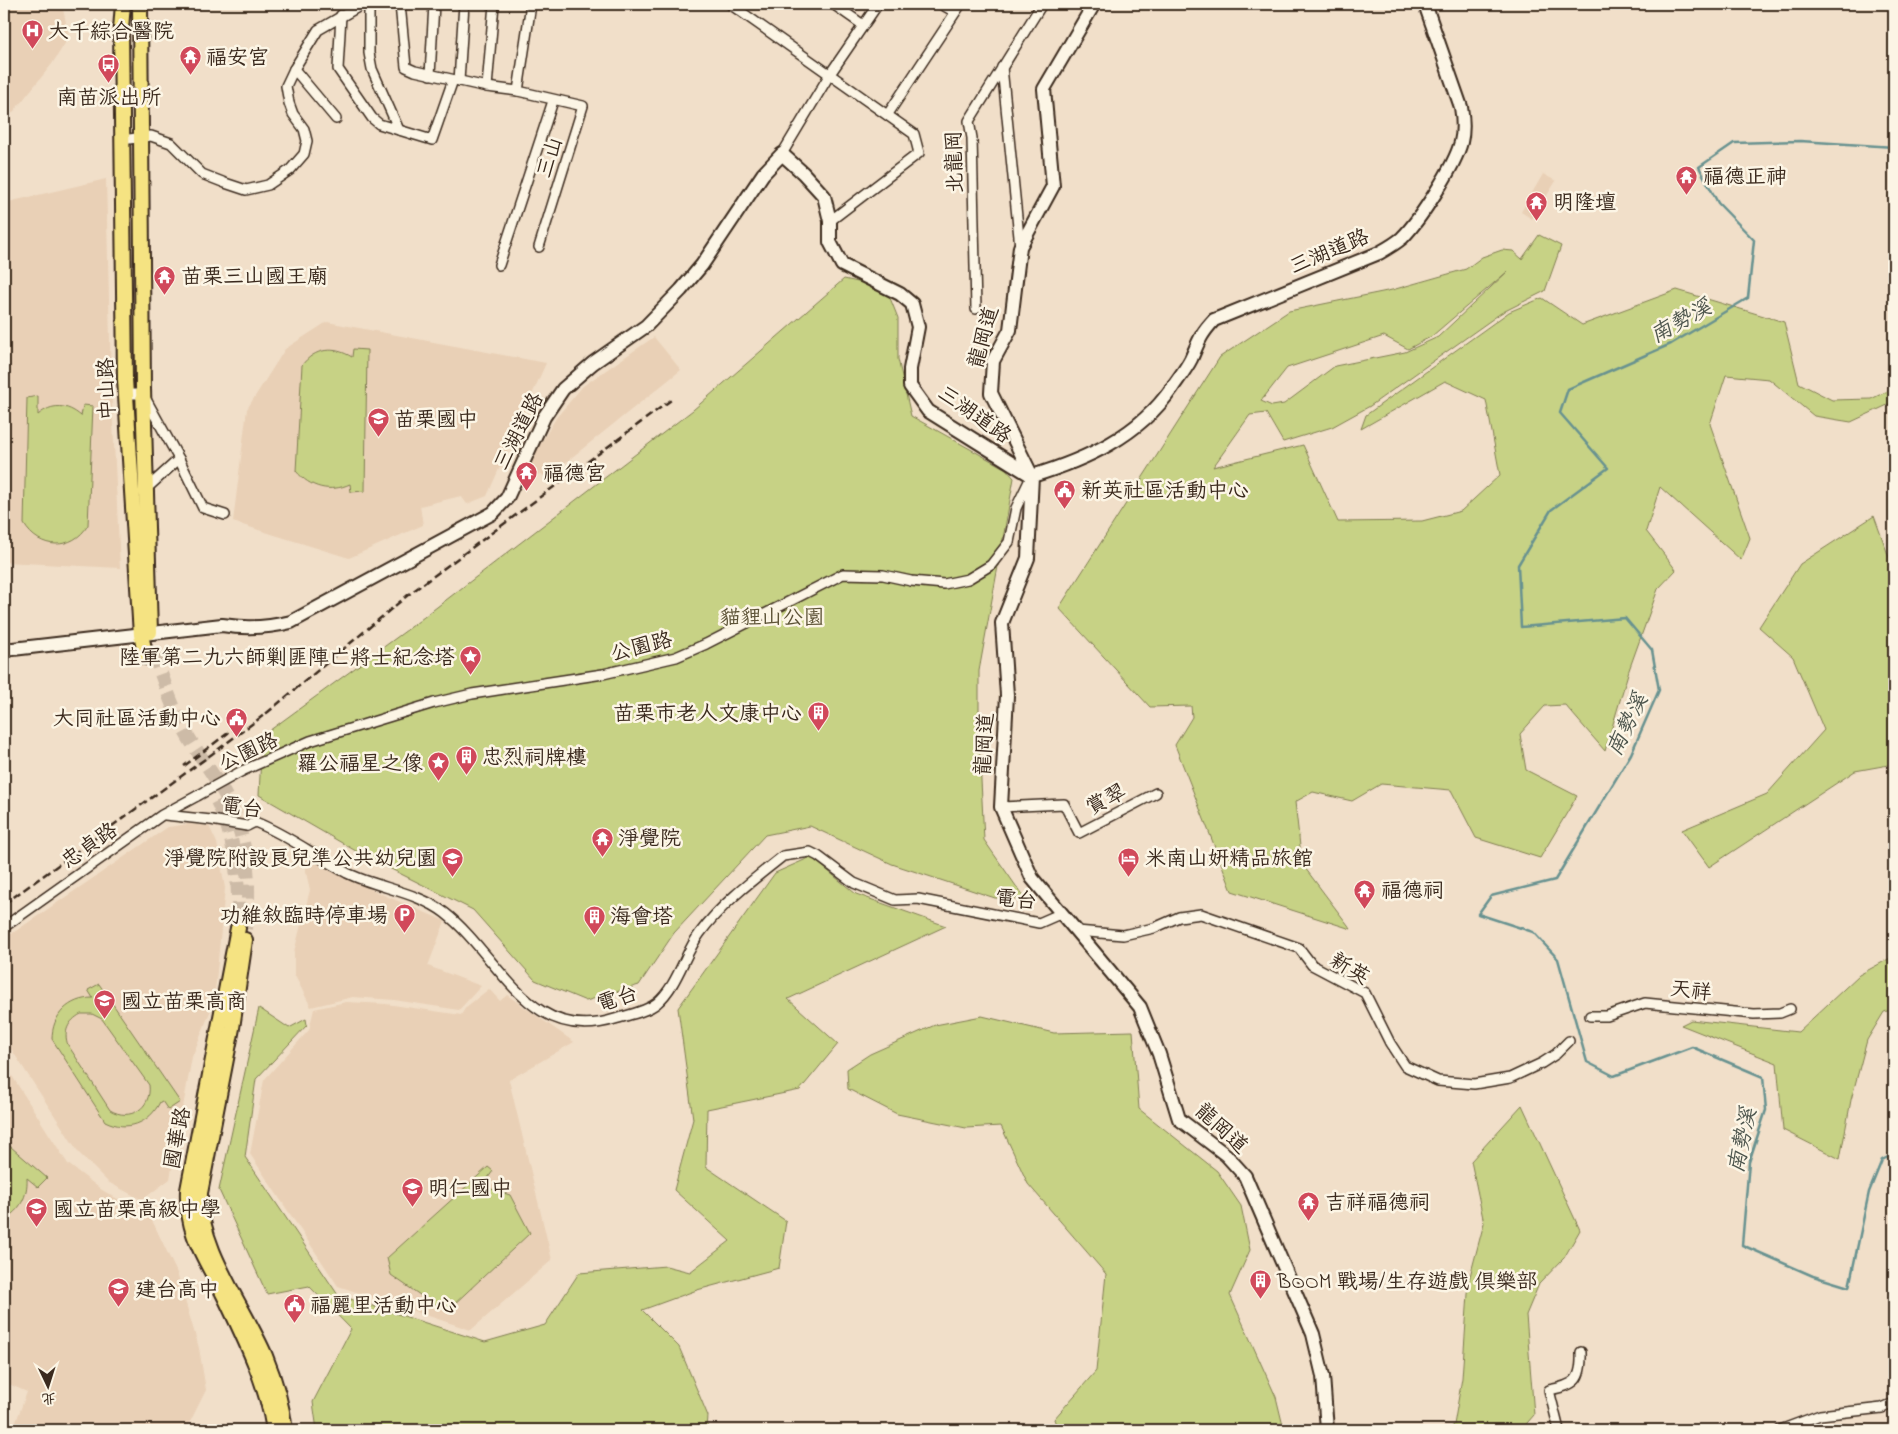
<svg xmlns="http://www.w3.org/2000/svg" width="1898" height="1434" font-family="'Indie Flower','LXGW WenKai TC',sans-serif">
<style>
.built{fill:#e9d0b6}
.green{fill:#c7d285;stroke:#817e52;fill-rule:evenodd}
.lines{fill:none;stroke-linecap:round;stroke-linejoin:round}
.stream{stroke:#689290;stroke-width:2.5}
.primary-tunnel{stroke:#cdbba7;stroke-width:14;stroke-dasharray:14 7;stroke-linecap:butt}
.street-casing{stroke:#3b2a1e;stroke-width:12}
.secondary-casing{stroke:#3b2a1e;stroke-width:16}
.primary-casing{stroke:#3b2a1e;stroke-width:18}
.street{stroke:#fcf5e5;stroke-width:9}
.secondary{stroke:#fcf5e5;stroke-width:12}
.primary{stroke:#f5e382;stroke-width:14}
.rail{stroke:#3b2a1e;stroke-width:2.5;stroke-dasharray:8 4;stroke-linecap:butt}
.street-bridge-casing{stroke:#3b2a1e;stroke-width:12;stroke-linecap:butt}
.street-bridge{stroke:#fcf5e5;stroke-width:9}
.labels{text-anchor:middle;stroke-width:5;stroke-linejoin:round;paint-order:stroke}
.poi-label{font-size:21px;fill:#3b2a1e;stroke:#fcf5e5;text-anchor:start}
.street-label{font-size:21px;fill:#3b2a1e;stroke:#fcf5e5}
.park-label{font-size:21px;fill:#5e5438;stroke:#fcf5e5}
.water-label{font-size:22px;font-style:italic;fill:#4e564e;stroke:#fcf5e5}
</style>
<rect width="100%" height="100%" fill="#f1dfc9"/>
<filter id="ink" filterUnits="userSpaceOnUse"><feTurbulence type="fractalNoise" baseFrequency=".02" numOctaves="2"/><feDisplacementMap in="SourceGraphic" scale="10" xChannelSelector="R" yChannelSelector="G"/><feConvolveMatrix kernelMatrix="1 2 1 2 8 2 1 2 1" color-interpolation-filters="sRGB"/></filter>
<g filter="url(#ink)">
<g class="built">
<polygon points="4,4 62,4 69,37 52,64 10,116 4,114"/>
<polygon points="1543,174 1556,181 1532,219 1521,212"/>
<polygon points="106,179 111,380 120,568 4,562 4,203"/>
<polygon points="327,322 546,363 487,496 467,504 461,496 420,506 423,525 349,558 233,522 247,409 285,349"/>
<polygon points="654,337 681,370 546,478 540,473 532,480 525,479 523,473 556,418 583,386"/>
<polygon points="189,824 209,826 217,843 225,888 214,1002 192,1057 170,1179 142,1200 108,1182 79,1153 4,1038 4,939 168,827"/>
<polygon points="302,855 379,893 445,921 428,966 481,986 459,1010 394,1000 353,997 311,1007 294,974 294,952 310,890"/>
<polygon points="489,989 500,1001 507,995 574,1042 509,1080 552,1260 471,1330 338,1286 250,1154 264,1080 309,1030 314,1009 346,1002 386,1004 461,1015 466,1007"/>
<polygon points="4,1066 7,1068 68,1164 102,1190 151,1218 177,1273 199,1348 206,1390 186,1430 21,1430 14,1427 27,1392 4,1382"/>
</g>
<g class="green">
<path d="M1539,235L1561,246L1545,291L1501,313L1370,406L1332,427L1283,442L1266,413L1250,415L1213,467L1303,445L1338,522L1422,521L1461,511L1500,475L1486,400L1445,381L1361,429L1366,415L1509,312L1542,298L1582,325L1677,290L1784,322L1799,383L1832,400L1871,399L1894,388V402L1851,422L1814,416L1769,379L1726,375L1710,424L1750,538L1741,560L1660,487L1646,531L1676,570L1658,589L1629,670L1605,751L1565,705L1545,706L1520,734L1526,770L1577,796L1540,858L1476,838L1451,790L1381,784L1352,801L1313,792L1295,802L1302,864L1351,929L1232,891L1175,745L1192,717L1191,706L1150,707L1059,608L1220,357L1289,311L1392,290L1466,269L1482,257L1502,250L1513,251L1522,259ZM1508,271L1438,337L1405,352L1335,366L1284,404L1272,406L1261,401L1287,368L1384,336L1408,349L1432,336Z"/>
<polygon points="844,279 886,288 898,318 898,359 911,416 1006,469 1014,478 979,671 979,740 984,840 1025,899 995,898 892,864 810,826 765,835 674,933 639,985 586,1001 535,980 473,910 361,854 259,795 262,736 411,627 693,410"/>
<path d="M353,349L367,350L365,491L351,492L350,484C330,493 310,488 296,471L302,365C315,348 334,346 352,357Z"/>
<path d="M38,396V415C52,403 67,404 81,416L83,405L93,406L88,525C73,551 39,550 24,524L27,398Z"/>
<polygon points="1874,516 1894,571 1894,764 1855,771 1709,867 1682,830 1767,794 1824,730 1793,657 1759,627 1800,564"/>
<polygon points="811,857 856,894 946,926 788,999 838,1044 800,1090 707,1109 706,1167 786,1221 779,1268 697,1290 642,1310 679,1347 708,1416 707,1430 317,1430 313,1402 351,1329 309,1286 267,1294 219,1190 259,1008 289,1028 306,1019 307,1025 256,1079 245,1157 338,1295 485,1342 545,1325 579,1273 666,1266 690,1272 730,1241 674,1190 693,1119 678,1008 775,873"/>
<polygon points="1894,956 1894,1009 1884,1012 1867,1040 1851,1100 1840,1159 1783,1130 1777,1063 1681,1025 1691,1020 1798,1032 1859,975"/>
<path d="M99,984L180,1102L168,1110L162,1101L160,1102C149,1124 127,1132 105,1121L52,1039C52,1015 69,998 93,998L88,990ZM81,1014H92L102,1019L149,1085C152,1108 130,1122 110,1110L68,1045C63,1032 68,1021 81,1014Z"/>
<polygon points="982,1016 1054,1033 1133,1031 1139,1109 1217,1171 1241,1206 1250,1250 1230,1295 1276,1397 1284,1430 1058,1430 1054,1419 1096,1371 1106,1274 1028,1184 1001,1126 966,1128 897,1114 848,1089 847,1069 870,1054 935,1025"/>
<polygon points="1522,1105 1580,1230 1564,1258 1539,1284 1526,1315 1534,1415 1521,1430 1448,1430 1454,1425 1462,1378 1469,1280 1484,1223 1471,1161"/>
<path d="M4,1141L47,1178L38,1187L27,1178C28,1196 20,1211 4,1219Z"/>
<polygon points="488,1167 493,1171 482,1186 510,1195 530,1233 450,1308 433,1304 391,1275 387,1258"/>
</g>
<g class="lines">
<polyline class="stream" points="1894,147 1800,141 1734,143 1699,167 1718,203 1754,240 1748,298 1671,344 1568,389 1560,413 1608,468 1551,510 1518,565 1521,627 1625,618 1652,650 1659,690 1631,754 1555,880 1491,896 1478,914 1533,932 1558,959 1587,1062 1614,1076 1692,1047 1763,1077 1766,1110 1749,1162 1742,1245 1813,1276 1849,1287 1869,1192 1882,1160 1894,1154"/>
<g class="primary-tunnel">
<path d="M154,654C164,681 172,708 186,733C202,761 225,788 236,819C249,854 250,892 246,929"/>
<path d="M217,801C237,841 239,883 238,928"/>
</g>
<defs>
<g id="street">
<polyline points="369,4 369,53 372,69 399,130"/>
<polyline points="400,4 406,67 415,71 487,87 518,91 583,106 539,247"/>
<polyline points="730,4 914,134 919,153 830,221"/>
<polyline points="833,4 863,25"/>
<polyline points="941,4 955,12"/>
<polyline points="341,15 338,69 372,118 379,124 432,140 453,80"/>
<polyline points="1002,67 1020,247"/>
<polyline points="294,69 336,119"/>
<polyline points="430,75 434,4"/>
<polyline points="459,81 464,4"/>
<polyline points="487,87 494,4"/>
<polyline points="518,91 531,4"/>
<polyline points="888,114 961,4"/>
<polyline points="122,140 151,136 171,143 202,174 225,183 246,190 268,185 290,170 304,154 307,141 304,129 293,114 289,103 286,86 294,69 318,30 363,4"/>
<polyline points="782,154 830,74 878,4"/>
<polyline points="499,265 553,101"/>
<polyline points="976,309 972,138 969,121 1042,4"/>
<polyline points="125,394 143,394 179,459 145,490"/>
<polyline points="179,459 203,508 225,515"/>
<polyline points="242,771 310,741 434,703 472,694 603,674 676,657 706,644 843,574 883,575 911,581 944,584 968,579 991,565 1009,542 1016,508 1030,479"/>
<polyline points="1001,807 1064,804 1079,833 1156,793"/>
<polyline points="165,815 211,820"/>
<path d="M247,826L255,822C288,835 316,857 347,873C378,888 418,892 445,913C500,956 529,1046 615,1019C628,1015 646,1012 657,1003C678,985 684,954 700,933C722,903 754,879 783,856L810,852L818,856L854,883L895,900L918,899L1039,923L1062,913"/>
<polyline points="4,927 162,815 197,796"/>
<polyline points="1077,931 1123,935 1154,928 1179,917 1201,914 1299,948 1312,965 1365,993 1390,1043 1405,1066 1438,1081 1474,1084 1510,1078 1542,1063 1556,1054 1569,1041"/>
<polyline points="1590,1016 1607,1016 1645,1003 1754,1014 1780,1013 1790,1009"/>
<path d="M1559,1430L1549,1390C1575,1385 1582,1381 1581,1352"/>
<polyline points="1780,1430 1820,1415 1882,1408 1894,1403"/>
</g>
<g id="secondary">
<polyline points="1094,4 1044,89 1053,186 1020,247 1010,330 993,361 991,393 1032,476 1028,558 1002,623 1007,695 1001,807 1032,878 1140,1007 1159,1054 1179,1119 1226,1155 1245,1176 1313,1334 1323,1376 1327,1430"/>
<path d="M4,650L222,625C247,629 267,628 291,622L493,513L507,498L544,417L563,389L593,363L646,326L681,290L702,265L763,174L782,154L803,173L824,196L830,221V242L842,265L900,294L912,304L918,327L910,369V386L928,411L1032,476C1085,460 1139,436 1172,388C1178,379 1186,369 1191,359C1199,341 1200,335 1214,320L1379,253C1386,249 1395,244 1402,238C1419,221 1455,166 1461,142C1464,130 1463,119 1461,107L1425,4"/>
</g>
<g id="primary">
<polyline points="123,4 121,29 125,379 141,635 146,657"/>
<polyline points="140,4 143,388 150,632"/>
<path d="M238,928L188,1190C186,1235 206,1258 225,1297C245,1339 267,1383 274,1430"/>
<path d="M245,940L232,1028L200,1193C198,1247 244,1307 265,1356C274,1378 282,1406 285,1430"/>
</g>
</defs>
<use href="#street" class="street-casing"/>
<use href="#secondary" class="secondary-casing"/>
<use href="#primary" class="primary-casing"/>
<use href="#street" class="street"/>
<use href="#secondary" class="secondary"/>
<use href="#primary" class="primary"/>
<g class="rail">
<polyline points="184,766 244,721"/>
<polyline points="4,904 212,754 268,712 408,595 671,400"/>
</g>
<defs>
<g id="street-bridge">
<polyline points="197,796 242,771"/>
<polyline points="211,820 247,826"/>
</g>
</defs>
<use href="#street-bridge" class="street-bridge-casing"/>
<use href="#street-bridge" class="street-bridge"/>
</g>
</g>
<defs>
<symbol id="hospital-pin" viewBox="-11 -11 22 30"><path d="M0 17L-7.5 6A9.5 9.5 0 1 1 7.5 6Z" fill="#d1495b" stroke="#fcf5e5"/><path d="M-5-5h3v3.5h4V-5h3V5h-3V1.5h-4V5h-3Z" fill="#fff"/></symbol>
<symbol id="temple-pin" viewBox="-11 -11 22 30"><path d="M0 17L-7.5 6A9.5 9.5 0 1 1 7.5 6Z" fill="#d1495b" stroke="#fcf5e5"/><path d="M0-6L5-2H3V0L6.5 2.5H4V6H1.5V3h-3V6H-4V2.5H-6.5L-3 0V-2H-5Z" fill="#fff"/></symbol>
<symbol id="bus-pin" viewBox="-11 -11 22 30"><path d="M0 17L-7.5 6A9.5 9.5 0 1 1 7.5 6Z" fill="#d1495b" stroke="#fcf5e5"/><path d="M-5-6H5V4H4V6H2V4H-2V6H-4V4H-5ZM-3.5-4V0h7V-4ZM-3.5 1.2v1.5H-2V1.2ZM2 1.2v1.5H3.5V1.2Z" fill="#fff"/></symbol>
<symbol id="school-pin" viewBox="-11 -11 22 30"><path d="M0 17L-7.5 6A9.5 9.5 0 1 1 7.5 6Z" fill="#d1495b" stroke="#fcf5e5"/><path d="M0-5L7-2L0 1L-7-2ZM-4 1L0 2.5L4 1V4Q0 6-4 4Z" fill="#fff"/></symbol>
<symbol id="civic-pin" viewBox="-11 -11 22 30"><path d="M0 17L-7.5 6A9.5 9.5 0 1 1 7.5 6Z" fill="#d1495b" stroke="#fcf5e5"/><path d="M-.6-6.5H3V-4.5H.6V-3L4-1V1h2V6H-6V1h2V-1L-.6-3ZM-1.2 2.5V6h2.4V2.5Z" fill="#fff"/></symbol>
<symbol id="sight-pin" viewBox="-11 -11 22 30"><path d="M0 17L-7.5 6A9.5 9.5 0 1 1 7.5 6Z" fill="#d1495b" stroke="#fcf5e5"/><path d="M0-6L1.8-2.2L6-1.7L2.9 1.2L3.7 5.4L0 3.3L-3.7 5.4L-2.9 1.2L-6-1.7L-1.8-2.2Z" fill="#fff"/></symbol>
<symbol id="building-pin" viewBox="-11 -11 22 30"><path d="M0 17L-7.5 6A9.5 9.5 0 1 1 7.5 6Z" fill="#d1495b" stroke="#fcf5e5"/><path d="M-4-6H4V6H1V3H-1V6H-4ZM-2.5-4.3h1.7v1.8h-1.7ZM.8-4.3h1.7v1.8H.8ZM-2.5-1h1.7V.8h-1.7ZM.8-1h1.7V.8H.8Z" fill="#fff"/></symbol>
<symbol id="hotel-pin" viewBox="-11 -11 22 30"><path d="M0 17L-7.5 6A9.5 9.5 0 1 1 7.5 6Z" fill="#d1495b" stroke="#fcf5e5"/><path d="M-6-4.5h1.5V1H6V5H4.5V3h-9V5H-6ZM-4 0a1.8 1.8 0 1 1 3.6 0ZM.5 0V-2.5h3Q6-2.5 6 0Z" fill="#fff"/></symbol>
<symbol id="parking-pin" viewBox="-11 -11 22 30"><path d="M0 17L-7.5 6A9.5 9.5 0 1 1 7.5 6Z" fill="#d1495b" stroke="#fcf5e5"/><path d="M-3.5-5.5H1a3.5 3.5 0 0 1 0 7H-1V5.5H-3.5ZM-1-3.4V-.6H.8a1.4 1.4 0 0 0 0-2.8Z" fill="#fff"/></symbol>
</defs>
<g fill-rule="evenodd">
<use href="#hospital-pin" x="20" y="18" width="25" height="34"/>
<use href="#temple-pin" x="178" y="44" width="25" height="34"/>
<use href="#bus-pin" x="96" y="52" width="25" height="34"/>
<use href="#temple-pin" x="1674" y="164" width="25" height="34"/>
<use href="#temple-pin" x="1524" y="190" width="25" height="34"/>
<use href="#temple-pin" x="152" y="264" width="25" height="34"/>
<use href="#school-pin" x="366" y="406" width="25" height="34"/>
<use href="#temple-pin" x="514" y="460" width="25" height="34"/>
<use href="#civic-pin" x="1052" y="478" width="25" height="34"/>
<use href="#sight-pin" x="458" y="644" width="25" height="34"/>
<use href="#building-pin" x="806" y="700" width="25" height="34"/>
<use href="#civic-pin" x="224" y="706" width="25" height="34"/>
<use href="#building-pin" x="454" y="744" width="25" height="34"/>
<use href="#sight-pin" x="426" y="750" width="25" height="34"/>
<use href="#temple-pin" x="590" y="826" width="25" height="34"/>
<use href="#school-pin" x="440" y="846" width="25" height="34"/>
<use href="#hotel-pin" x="1116" y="846" width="25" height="34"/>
<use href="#temple-pin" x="1352" y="878" width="25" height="34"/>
<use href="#parking-pin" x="392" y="902" width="25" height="34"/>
<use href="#building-pin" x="582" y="904" width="25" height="34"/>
<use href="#school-pin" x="92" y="988" width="25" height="34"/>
<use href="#school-pin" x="400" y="1176" width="25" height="34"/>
<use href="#temple-pin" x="1296" y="1190" width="25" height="34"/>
<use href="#school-pin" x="24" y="1196" width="25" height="34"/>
<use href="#building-pin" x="1248" y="1268" width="25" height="34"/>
<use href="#school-pin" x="106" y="1276" width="25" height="34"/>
<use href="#civic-pin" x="282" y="1292" width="25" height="34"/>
</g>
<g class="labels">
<g class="poi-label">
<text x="48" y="38">大千綜合醫院</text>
<text x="206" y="64">福安宮</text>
<text x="109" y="104" text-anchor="middle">南苗派出所</text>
<text x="1703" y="183">福德正神</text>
<text x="1553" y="209">明隆壇</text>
<text x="181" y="283">苗栗三山國王廟</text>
<text x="394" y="426">苗栗國中</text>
<text x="543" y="480">福德宮</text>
<text x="1081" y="497">新英社區活動中心</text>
<text x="455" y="664" text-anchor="end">陸軍第二九六師剿匪陣亡將士紀念塔</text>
<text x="802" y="720" text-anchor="end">苗栗市老人文康中心</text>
<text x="221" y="725" text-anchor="end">大同社區活動中心</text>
<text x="482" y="764">忠烈祠牌樓</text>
<text x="423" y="770" text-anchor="end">羅公福星之像</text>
<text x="618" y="845">淨覺院</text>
<text x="437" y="865" text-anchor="end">淨覺院附設良兒準公共幼兒園</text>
<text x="1145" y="865">米南山妍精品旅館</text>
<text x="1381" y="897">福德祠</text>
<text x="388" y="922" text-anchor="end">功維敘臨時停車場</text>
<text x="610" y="923">海會塔</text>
<text x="121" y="1008">國立苗栗高商</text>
<text x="428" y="1195">明仁國中</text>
<text x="1325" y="1209">吉祥福德祠</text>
<text x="53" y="1216">國立苗栗高級中學</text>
<text x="1277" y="1288">BOOM 戰場/生存遊戲 俱樂部</text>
<text x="135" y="1296">建台高中</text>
<text x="310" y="1312">福麗里活動中心</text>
</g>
<g class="street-label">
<text transform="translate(549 157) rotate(-72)" y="7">三山</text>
<text transform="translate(954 162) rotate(-92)" y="7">北龍岡</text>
<text transform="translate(1329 251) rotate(-23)" y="7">三湖道路</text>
<text transform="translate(983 337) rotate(-75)" y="7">龍岡道</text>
<text transform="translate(106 389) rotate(-92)" y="7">中山路</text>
<text transform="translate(975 414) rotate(35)" y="7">三湖道路</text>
<text transform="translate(518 431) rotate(-63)" y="7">三湖道路</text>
<text transform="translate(641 646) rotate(-14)" y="7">公園路</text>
<text transform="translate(984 744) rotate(-87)" y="7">龍岡道</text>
<text transform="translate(248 751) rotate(-25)" y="7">公園路</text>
<text transform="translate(1106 799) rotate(-28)" y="7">賞翠</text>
<text transform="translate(242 807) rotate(8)" y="7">電台</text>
<text transform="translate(89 845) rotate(-35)" y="7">忠貞路</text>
<text transform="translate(1016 899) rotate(6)" y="7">電台</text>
<text transform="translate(1350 968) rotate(31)" y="7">新英</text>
<text transform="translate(1691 990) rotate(6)" y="7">天祥</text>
<text transform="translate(617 998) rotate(-18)" y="7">電台</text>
<text transform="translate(1222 1128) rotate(42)" y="7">龍岡道</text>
<text transform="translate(177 1138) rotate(-79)" y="7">國華路</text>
</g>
<g class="park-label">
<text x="772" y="624">貓貍山公園</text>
</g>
<g class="water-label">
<text transform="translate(1680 320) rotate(-29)" y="8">南勢溪</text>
<text transform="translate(1626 724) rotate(-64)" y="8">南勢溪</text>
<text transform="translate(1741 1140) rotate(-78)" y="8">南勢溪</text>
</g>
</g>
<rect width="1898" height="1434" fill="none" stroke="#fcf5e5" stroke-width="20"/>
<rect x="10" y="10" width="1878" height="1414" fill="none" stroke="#3b2a1e" stroke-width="2" filter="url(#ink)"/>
<g transform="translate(48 1386) rotate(176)" stroke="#fcf5e5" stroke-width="4" paint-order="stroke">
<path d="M0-4L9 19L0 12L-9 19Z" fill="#3b2a1e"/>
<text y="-8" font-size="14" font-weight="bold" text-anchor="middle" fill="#3b2a1e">北</text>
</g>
</svg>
